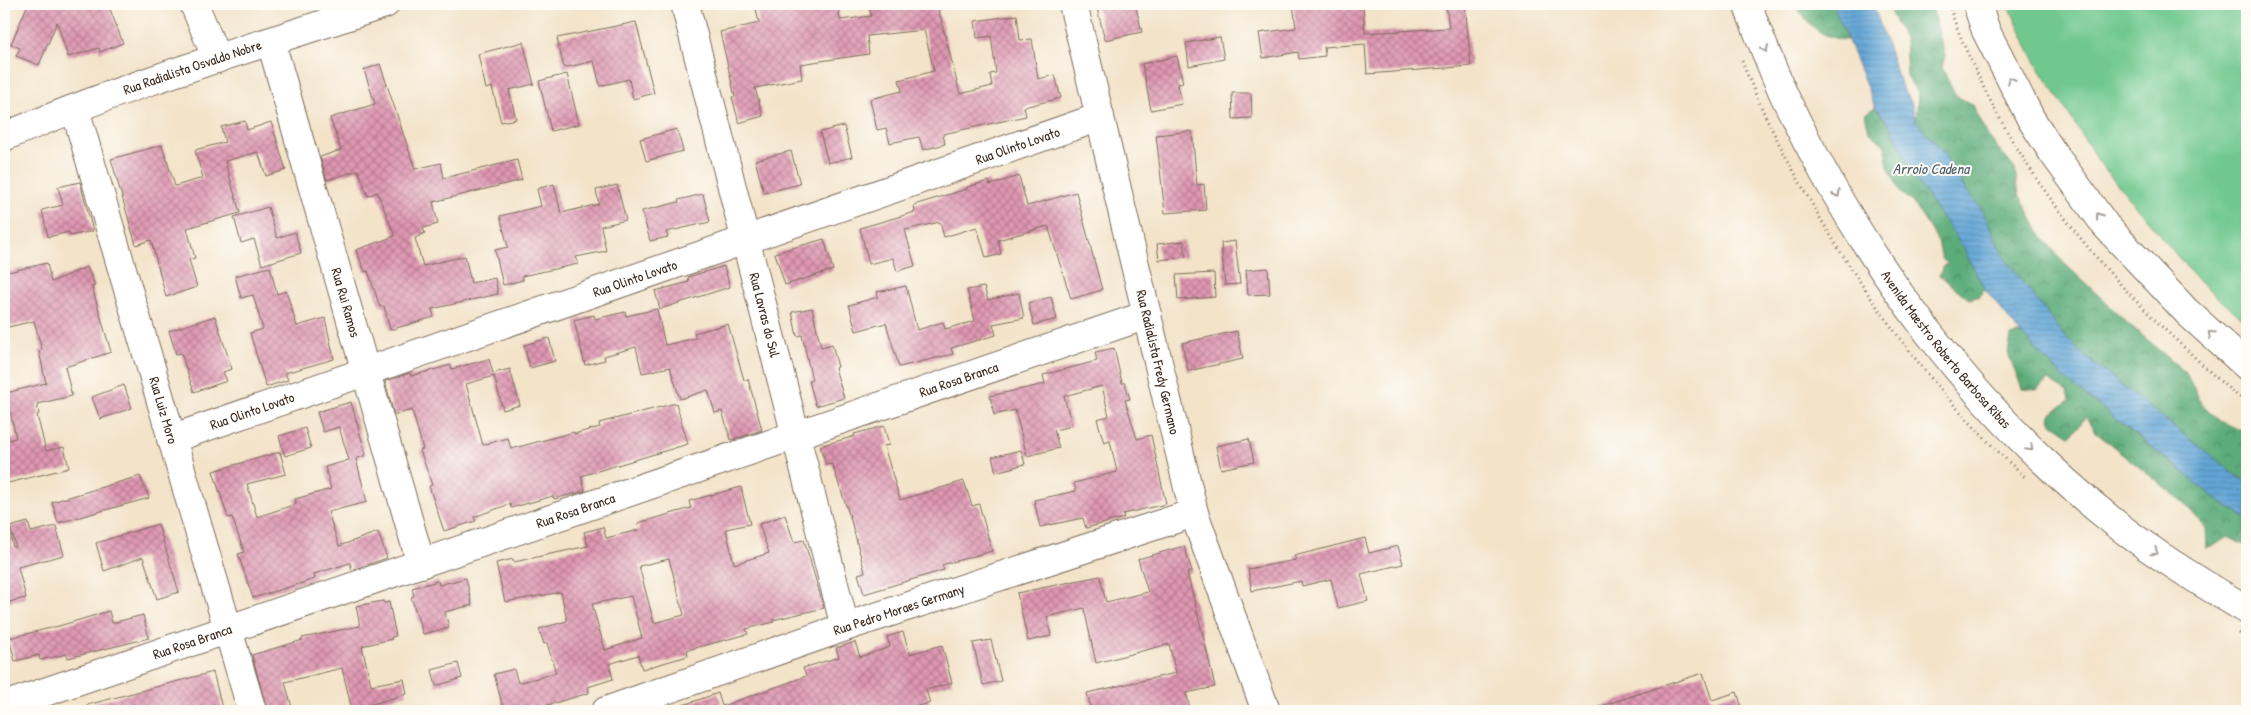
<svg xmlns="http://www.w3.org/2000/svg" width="2251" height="715" font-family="'Patrick Hand',sans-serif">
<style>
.grass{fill:#70c88e;stroke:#567956}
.forest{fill:url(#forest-crowns);stroke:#4c6b4c}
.water{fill:url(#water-rules);stroke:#4e687a}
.building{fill:url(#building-cross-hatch);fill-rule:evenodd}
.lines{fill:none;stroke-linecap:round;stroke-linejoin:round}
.minor-casing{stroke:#7b6b5a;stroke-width:30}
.major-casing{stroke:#7b6b5a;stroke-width:30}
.path{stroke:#7b6b5a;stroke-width:3;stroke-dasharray:1 4;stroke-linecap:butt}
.minor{stroke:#fff;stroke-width:28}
.major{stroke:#fff;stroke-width:28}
.oneway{stroke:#a79f9a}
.labels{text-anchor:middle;stroke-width:4;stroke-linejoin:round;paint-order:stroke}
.street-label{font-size:14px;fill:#3b2a1e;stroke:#fdfcf7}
.water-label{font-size:15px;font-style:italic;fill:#4b5c68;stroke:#fdfcf7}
</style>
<defs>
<pattern id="forest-crowns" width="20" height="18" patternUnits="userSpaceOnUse" patternTransform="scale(1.25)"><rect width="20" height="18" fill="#5cac79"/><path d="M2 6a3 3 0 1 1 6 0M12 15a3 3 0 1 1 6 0" fill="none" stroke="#4d8c63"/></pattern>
<pattern id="water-rules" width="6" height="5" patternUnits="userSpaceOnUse" patternTransform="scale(1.25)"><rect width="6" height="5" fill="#62a6d7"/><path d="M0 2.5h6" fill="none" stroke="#5287ae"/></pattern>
<pattern id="building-cross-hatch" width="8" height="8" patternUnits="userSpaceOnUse" patternTransform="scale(1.25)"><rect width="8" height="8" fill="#df97b2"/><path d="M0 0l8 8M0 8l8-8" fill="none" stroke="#b67b90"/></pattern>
</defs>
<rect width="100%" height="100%" fill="#fdfcf7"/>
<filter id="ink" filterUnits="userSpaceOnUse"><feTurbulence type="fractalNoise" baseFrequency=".02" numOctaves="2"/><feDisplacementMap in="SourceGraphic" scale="10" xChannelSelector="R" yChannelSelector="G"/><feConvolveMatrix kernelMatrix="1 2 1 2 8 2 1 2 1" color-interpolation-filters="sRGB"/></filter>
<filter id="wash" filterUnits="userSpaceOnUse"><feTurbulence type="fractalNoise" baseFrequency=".0096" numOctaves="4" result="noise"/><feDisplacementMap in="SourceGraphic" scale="20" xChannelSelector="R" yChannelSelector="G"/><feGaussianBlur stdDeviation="1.12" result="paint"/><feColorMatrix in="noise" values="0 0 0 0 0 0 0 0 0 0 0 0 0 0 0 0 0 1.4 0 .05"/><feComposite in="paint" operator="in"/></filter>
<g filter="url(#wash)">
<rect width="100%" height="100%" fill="#f3e3c9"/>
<polygon class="grass" points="2008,4 2247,4 2247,322 2199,282 2099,162 2033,58"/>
<g class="forest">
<path d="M1793,4H1833L1841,19L1847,40C1816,37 1812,25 1793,4Z"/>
<polygon points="1886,4 1931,4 1945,56 1942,67 1948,80 1955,95 1973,105 1988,136 2015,169 2019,194 2041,235 2063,262 2130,325 2186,373 2202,404 2220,421 2247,433 2247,483 2170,424 2087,358 2065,337 2003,256 1983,211 1966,190 1942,151 1916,121 1918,93 1907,77 1905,40"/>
<polygon points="1875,107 1892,128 1916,180 1962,246 1984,288 1980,296 1969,299 1939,275 1944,265 1949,265 1942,259 1938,242 1913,203 1900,192 1888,166 1885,146 1869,131 1865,114"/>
<polygon points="2020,333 2066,380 2221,502 2247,519 2247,546 2228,537 2207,549 2206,528 2183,502 2094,431 2086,417 2071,436 2052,423 2049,416 2069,400 2067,392 2048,380 2037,390 2022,389 2008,353 2011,336"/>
</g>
<polygon class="water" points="1833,4 1873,4 1903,91 1911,101 1916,121 1942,151 1966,190 1983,211 2003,256 2065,337 2087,358 2170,424 2247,483 2247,519 2221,502 2066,380 2020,333 1984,288 1962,246 1916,180 1892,128 1875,107"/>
<g id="blocks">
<g class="building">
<polygon points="28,4 108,4 123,43 100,52 99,48 68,57 57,22 39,65 16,56 20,48 11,44"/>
<polygon points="755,4 838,4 840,20 871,16 869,4 937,4 960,94 992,86 990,74 996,73 991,36 977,38 975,21 1017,15 1020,40 1032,39 1038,79 1055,75 1061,98 1024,107 1026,116 943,134 945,144 923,150 919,137 890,143 886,128 877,130 870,99 902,91 899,80 934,71 924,30 867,36 869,54 800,64 802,79 755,88 763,116 739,123 732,97 735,97 720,32 759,23"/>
<polygon points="1115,4 1135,4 1142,32 1105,40 1097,8"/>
<polygon points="1293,4 1363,4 1365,33 1449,28 1446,4 1465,4 1471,66 1367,74 1365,44 1324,47 1325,56 1299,59 1298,52 1263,58 1259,33 1296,28"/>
<polygon points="636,22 654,93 633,99 629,79 600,86 594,61 564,68 557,38"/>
<polygon points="1220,37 1224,59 1189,66 1186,43"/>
<polygon points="523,42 534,84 509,90 516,119 501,122 492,87 486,89 478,54"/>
<polygon points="1177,56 1183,83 1178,84 1182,104 1151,110 1142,64"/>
<polygon points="380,64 415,169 441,163 444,178 517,160 522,180 433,202 438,224 423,228 425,233 415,238 423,266 465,256 471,283 495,278 498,294 432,309 434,317 390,330 384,306 380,307 368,271 365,272 356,250 395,236 377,192 368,196 358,170 327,180 320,157 341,150 330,118 375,104 364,70"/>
<polygon points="567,74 579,124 551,131 539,81"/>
<polygon points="1232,93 1251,93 1252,118 1233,119"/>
<polygon points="245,121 247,130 271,122 286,170 266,176 258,152 225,161 240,213 187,228 195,258 189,260 197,287 166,297 151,240 136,245 111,159 162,145 175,186 203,178 195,150 225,142 221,127"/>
<polygon points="844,126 852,157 828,163 820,132"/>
<polygon points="677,129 683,151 646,161 640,139"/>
<polygon points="1192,131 1197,185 1204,184 1206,210 1165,213 1156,135"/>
<polygon points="791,151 800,184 764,193 755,160"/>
<polygon points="1019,176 1027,206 1076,192 1102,290 1071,299 1048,226 998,240 1001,254 986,258 977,227 944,237 940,222 905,230 915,266 897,271 893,258 869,264 860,228 915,212 914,205 967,189 967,187 989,181 990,185"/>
<polygon points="80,182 93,231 70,236 69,232 48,237 42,210 63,205 58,187"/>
<polygon points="554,184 561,213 599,204 596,190 617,185 626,220 601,226 606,251 576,257 578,264 522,276 523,280 503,285 495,250 508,247 500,216 541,206 537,189"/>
<polygon points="703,194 710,222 666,232 668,237 650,241 642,211 679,202 678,200"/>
<polygon points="268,207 277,238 295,232 301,253 262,265 254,239 241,243 234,217"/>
<polygon points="824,239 833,270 785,285 775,253"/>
<polygon points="1184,241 1186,257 1159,260 1157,244"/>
<polygon points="1235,241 1240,284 1225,285 1221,243"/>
<polygon points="47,263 51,282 87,267 95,286 92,287 111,352 65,367 72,396 37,404 39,414 37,415 46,451 64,447 69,468 4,484 4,441 16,438 6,393 46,383 39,351 42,350 34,321 4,328 4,273"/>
<polygon points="724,266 730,287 660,309 655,291 689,282 688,277"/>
<polygon points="270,267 277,294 286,291 297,326 325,318 334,359 285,373 288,380 266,387 250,333 263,329 253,295 241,298 235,276"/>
<polygon points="1268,268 1270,294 1248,295 1246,270"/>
<polygon points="1214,273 1215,297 1178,300 1176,275"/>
<polygon points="906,286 917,330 943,322 945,329 975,321 967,290 984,287 988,300 1019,293 1024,318 993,324 996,335 951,348 953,354 899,367 886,323 856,331 849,305 878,297 877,292"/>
<polygon points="1051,297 1057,319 1034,325 1028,303"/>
<polygon points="812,308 821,347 832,344 838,367 835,368 844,398 816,406 809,381 812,380 802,335 797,336 792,312"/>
<polygon points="657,309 665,345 696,338 694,333 728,324 744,380 748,379 762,430 731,440 722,411 715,413 708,390 680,399 670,367 642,373 636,347 604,356 605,360 585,365 574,320 594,315 595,319 625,312 626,316"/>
<polygon points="215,316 232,369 223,372 227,381 194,392 181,353 176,354 169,331"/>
<polygon points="1237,331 1243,359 1188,371 1182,343"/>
<polygon points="549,338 555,361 530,368 524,345"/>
<polygon points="1114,348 1122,383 1125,383 1130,399 1125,400 1137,439 1151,435 1166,504 1123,514 1124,518 1086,528 1083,518 1040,527 1034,500 1076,491 1074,483 1117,472 1110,441 1104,443 1097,419 1109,416 1102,386 1064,396 1072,426 1054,430 1059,448 1027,456 1015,410 994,415 990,396 1045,384 1043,375 1097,361 1095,352"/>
<polygon points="489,359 493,373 510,369 520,405 503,410 494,376 466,384 483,445 508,438 511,449 574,432 574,434 600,427 599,423 676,403 688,444 581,476 585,491 554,499 553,496 511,508 510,504 474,517 476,521 444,531 429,486 432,485 420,450 423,449 412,410 394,415 385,381 410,373 411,376 451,365 452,369"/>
<polygon points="124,385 132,408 100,419 92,397"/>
<polygon points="351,402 366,455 356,459 367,502 328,512 339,546 378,532 387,558 352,570 350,563 314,574 315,579 253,598 238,554 244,552 232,517 228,518 213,471 280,452 286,474 247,484 257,517 296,504 295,499 331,489 325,467 349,460 339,427 323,432 317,412"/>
<polygon points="884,426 889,445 884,446 900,500 964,481 972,506 979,504 992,551 942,565 944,570 864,594 858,574 865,572 850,517 832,464 826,465 820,446 855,436 854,434"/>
<polygon points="305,428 311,448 285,456 279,436"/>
<polygon points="1249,439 1254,462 1221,469 1216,446"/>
<polygon points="1021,450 1025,464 996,472 992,457"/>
<polygon points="140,476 149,498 58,523 52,502"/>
<path d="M741,487L750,524L726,529L734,564L769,553L759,524L785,515L794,542L804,540L824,608L773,620L774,622L746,629L748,634L687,650L688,656L642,669L638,655L609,664L613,679L588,687L589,693L527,711H504L494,674L514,669L518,683L556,673L547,643L544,644L539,629L567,621L561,592L505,602L496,563L513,559L514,562L588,546L584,532L603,527L606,538L639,530L638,523L691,508L689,501ZM669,559L684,615L654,623L639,566ZM631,596L642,638L605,650L592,604Z"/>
<polygon points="28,522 31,532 56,526 64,555 18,567 26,598 4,603 4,533 10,532 13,547 16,547 10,527"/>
<polygon points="158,524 179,592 157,599 143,557 104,571 96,543"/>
<polygon points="1365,538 1369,553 1398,546 1403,564 1361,574 1368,601 1338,608 1331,579 1302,586 1301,581 1252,591 1248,569 1296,560 1294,556"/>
<polygon points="1184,546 1192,571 1187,573 1203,635 1215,687 1186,693 1191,711 1092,711 1087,693 1176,673 1169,644 1096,663 1084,608 1047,617 1051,636 1028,641 1017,593 1100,576 1106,602 1148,592 1138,559"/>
<polygon points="466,578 472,605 445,612 449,628 423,634 411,597 414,596 412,588 438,581 439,585"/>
<polygon points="383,601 384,603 389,602 396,636 391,637 392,639 362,646 371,685 404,679 407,694 352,710 342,668 285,682 293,711 267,711 252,655 303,640 302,638 360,626 356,606"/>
<polygon points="109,611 112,623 143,615 149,638 68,658 67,654 40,660 39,655 15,661 9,638 59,626"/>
<polygon points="903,632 910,654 942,645 952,683 926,690 930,703 899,711 672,711 672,709 718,693 722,706 779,686 806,676 803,668 839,657 836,648 855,642 860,657 890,647 887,637"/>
<polygon points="991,640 1001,681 983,685 973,643"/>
<polygon points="458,663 462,678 436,686 432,670"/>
<polygon points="213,672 222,708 211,711 88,711 87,705"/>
<polygon points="1703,673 1712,700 1737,692 1743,711 1595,711 1595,708"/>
</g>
</g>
</g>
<g filter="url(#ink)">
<use href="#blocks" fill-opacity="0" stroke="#7b6b5a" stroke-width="1"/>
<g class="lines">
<defs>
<g id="minor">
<polyline points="194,4 217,59"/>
<path id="s1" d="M685,4L845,627"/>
<path id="s2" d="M1073,4L1194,513L1266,711"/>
<path id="s3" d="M271,42L421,564"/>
<path id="s4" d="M75,109L252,711"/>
<path id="s5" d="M4,137C127,84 258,46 385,4"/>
<path id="s6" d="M171,439L1100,117"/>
<path id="s7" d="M4,706L1147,315"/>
<path id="s8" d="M606,711L845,627L1194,513"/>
</g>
<g id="major">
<path id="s9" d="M1747,4C1759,35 1771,67 1785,97C1863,261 1973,411 2116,524C2157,556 2202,583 2247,610"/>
<polyline points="1977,4 1986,31 2031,119 2053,153 2106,226 2187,312 2247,366"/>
</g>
</defs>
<use href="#minor" class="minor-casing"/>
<use href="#major" class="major-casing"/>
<g class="path">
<path d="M1949,4C1957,33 1971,60 1984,88C2034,189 2103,274 2187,350C2204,366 2228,390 2247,402"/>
<path d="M1742,61C1762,114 1788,162 1816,211C1873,309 1942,402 2026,478"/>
<polyline points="2239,633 2247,638"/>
</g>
<use href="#minor" class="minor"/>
<use href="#major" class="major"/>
</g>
<defs><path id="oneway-chevron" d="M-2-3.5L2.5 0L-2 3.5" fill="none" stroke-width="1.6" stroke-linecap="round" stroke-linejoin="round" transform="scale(1.25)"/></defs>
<g class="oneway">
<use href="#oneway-chevron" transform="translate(1765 49) rotate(67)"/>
<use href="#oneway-chevron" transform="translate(2011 80) rotate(-118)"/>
<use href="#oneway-chevron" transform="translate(1837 194) rotate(60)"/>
<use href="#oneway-chevron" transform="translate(2099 216) rotate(-126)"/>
<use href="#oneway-chevron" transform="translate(2211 334) rotate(-137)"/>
<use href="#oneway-chevron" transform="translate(2030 448) rotate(45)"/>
<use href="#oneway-chevron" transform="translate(2155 552) rotate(34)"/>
</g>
</g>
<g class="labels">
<g class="street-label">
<text dy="5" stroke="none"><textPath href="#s5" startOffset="201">Rua Radialista Osvaldo Nobre</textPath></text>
<text dy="5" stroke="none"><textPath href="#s6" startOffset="896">Rua Olinto Lovato</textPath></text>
<text dy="5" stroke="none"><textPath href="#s6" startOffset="491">Rua Olinto Lovato</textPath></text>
<text dy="5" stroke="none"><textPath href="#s3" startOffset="271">Rua Rui Ramos</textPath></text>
<text dy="5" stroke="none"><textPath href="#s1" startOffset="321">Rua Lavras do Sul</textPath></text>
<text dy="5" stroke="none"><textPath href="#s9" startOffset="401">Avenida Maestro Roberto Barbosa Ribas</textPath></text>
<text dy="5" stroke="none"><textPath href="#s2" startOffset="368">Rua Radialista Fredy Germano</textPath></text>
<text dy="5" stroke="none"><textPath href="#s7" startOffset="1009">Rua Rosa Branca</textPath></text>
<text dy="5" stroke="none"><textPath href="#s4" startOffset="314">Rua Luiz Moro</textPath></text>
<text dy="5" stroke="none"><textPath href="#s6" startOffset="86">Rua Olinto Lovato</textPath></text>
<text dy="5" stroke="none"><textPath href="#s7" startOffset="604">Rua Rosa Branca</textPath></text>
<text dy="5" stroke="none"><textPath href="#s8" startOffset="310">Rua Pedro Moraes Germany</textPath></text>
<text dy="5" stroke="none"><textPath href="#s7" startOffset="199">Rua Rosa Branca</textPath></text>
</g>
<g class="water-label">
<text x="1931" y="174">Arroio Cadena</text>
</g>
</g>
<rect width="2251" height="715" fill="none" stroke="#fdfcf7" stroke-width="20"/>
</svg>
